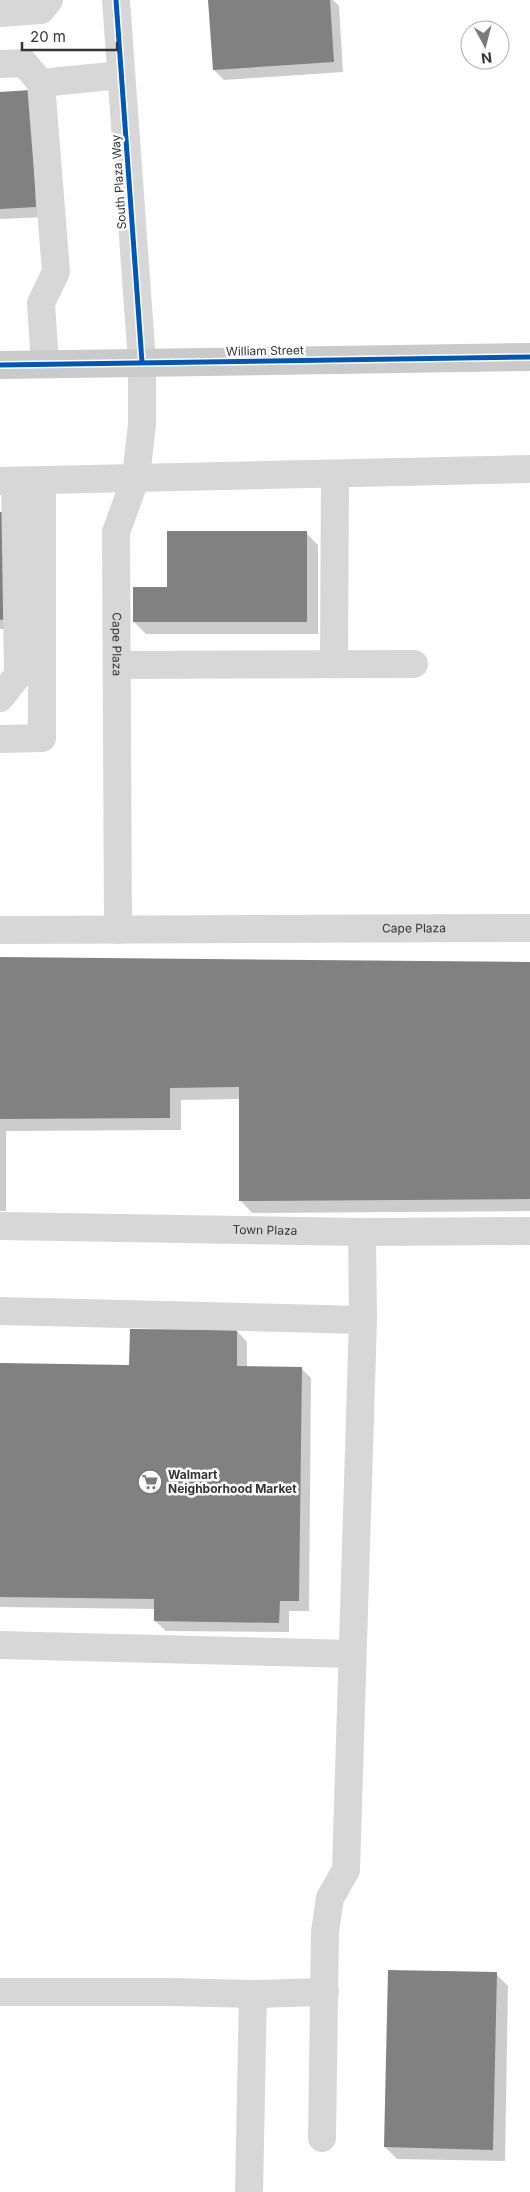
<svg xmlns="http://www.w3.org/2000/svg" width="530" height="2192" font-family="Inter,sans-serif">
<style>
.shadow{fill:#0003}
.building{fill:#818181}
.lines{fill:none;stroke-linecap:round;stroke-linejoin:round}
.minor{stroke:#d7d7d7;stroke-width:28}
.major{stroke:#cacaca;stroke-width:28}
.cycleway-casing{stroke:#fff;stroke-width:8}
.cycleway{stroke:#0057b8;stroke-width:5}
.labels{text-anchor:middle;stroke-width:5;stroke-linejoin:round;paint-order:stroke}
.street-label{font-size:12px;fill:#333;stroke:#fff}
.poi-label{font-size:12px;font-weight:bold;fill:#333;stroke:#fff;text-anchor:start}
</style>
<rect width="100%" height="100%" fill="#fff"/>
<g class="shadow">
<polygon points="209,0 333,0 339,6 343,72 224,80 214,70"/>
<polygon points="0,93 40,101 46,217 0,219"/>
<polygon points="0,514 15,629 0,629"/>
<polygon points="306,533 318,545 318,634 146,634 134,622 168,588"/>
<polygon points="0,958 530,964 530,1211 252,1213 240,1200 240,1099 181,1100 181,1130 6,1131 6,1211 0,1211"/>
<polygon points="237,1331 247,1342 247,1368 301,1368 311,1378 309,1611 289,1611 289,1632 166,1631 155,1621 155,1609 0,1607 0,1364 131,1366"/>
<polygon points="496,1974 508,1986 505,2161 397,2159 385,2147"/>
</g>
<g class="building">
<polygon points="208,0 330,0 334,62 213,70"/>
<polygon points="30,90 36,207 0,209 0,92"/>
<polygon points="0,512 5,512 5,619 0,620"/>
<polygon points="167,531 307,531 307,622 133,622 133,587 167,587"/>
<polygon points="0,957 530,962 530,1199 239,1201 239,1087 170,1088 170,1118 0,1119"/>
<polygon points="130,1329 237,1330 237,1366 302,1367 299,1601 280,1601 279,1623 154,1621 154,1599 0,1597 0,1363 129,1365"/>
<polygon points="388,1970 497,1972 493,2150 384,2147"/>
</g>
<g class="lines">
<g class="minor">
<path id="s1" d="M116,0L142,362V424L136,477L116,532L118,930"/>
<polyline points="0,13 41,10 49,0"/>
<polyline points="0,64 24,63 41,83"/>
<polyline points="45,364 41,303 56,272 41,83 121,75"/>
<polyline points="0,481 530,469"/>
<polyline points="334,664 335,475"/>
<polyline points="117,665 414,664"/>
<polyline points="0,698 18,675 15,481"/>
<polyline points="0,739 42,738 42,481"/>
<path id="s2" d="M0,930L530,928"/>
<path id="s3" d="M0,1226L362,1232L530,1231"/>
<polyline points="0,1311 363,1320"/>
<polyline points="0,1645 352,1654"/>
<polyline points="0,1992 168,1992 253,1994 325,1992"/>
<polyline points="322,2138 325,1932 330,1898 346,1870 363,1320 362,1232"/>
<polyline points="249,2192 253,1994"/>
</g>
<polyline class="major" points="0,365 530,357"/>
<defs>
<g id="cycleway">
<polyline points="116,0 142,362"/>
<polyline points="0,365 530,357"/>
</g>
</defs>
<use href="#cycleway" class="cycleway-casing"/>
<use href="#cycleway" class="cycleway"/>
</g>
<defs>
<symbol id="supermarket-ring" viewBox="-11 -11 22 22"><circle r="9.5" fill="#fff" stroke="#7a7a7a" stroke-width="1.5"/><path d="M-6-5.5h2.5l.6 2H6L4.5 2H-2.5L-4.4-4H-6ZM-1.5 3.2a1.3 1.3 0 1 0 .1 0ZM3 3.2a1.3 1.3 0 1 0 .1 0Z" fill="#7a7a7a"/></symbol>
</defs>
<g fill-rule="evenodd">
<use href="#supermarket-ring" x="136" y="1468" width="28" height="28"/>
</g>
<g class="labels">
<g class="street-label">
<text transform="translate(119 182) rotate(-94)" y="4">South Plaza Way</text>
<text transform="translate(265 351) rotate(-1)" y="4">William Street</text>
<text dy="4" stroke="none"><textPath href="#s1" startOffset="649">Cape Plaza</textPath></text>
<text dy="4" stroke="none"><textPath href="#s2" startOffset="414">Cape Plaza</textPath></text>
<text dy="4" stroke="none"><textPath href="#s3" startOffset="265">Town Plaza</textPath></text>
</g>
<g class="poi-label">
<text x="168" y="1479">Walmart<tspan x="168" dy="14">Neighborhood Market</tspan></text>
</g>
</g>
<g transform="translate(485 45) rotate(173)"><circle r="24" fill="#ffffff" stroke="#adadad"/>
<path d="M0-4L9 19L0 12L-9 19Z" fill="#7a7a7a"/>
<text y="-8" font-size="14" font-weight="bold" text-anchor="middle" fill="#333333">N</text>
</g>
<path d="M22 42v8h95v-8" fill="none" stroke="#333333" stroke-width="2.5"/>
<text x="30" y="42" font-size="15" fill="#333333" stroke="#ffffff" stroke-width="4" paint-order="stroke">20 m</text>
</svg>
